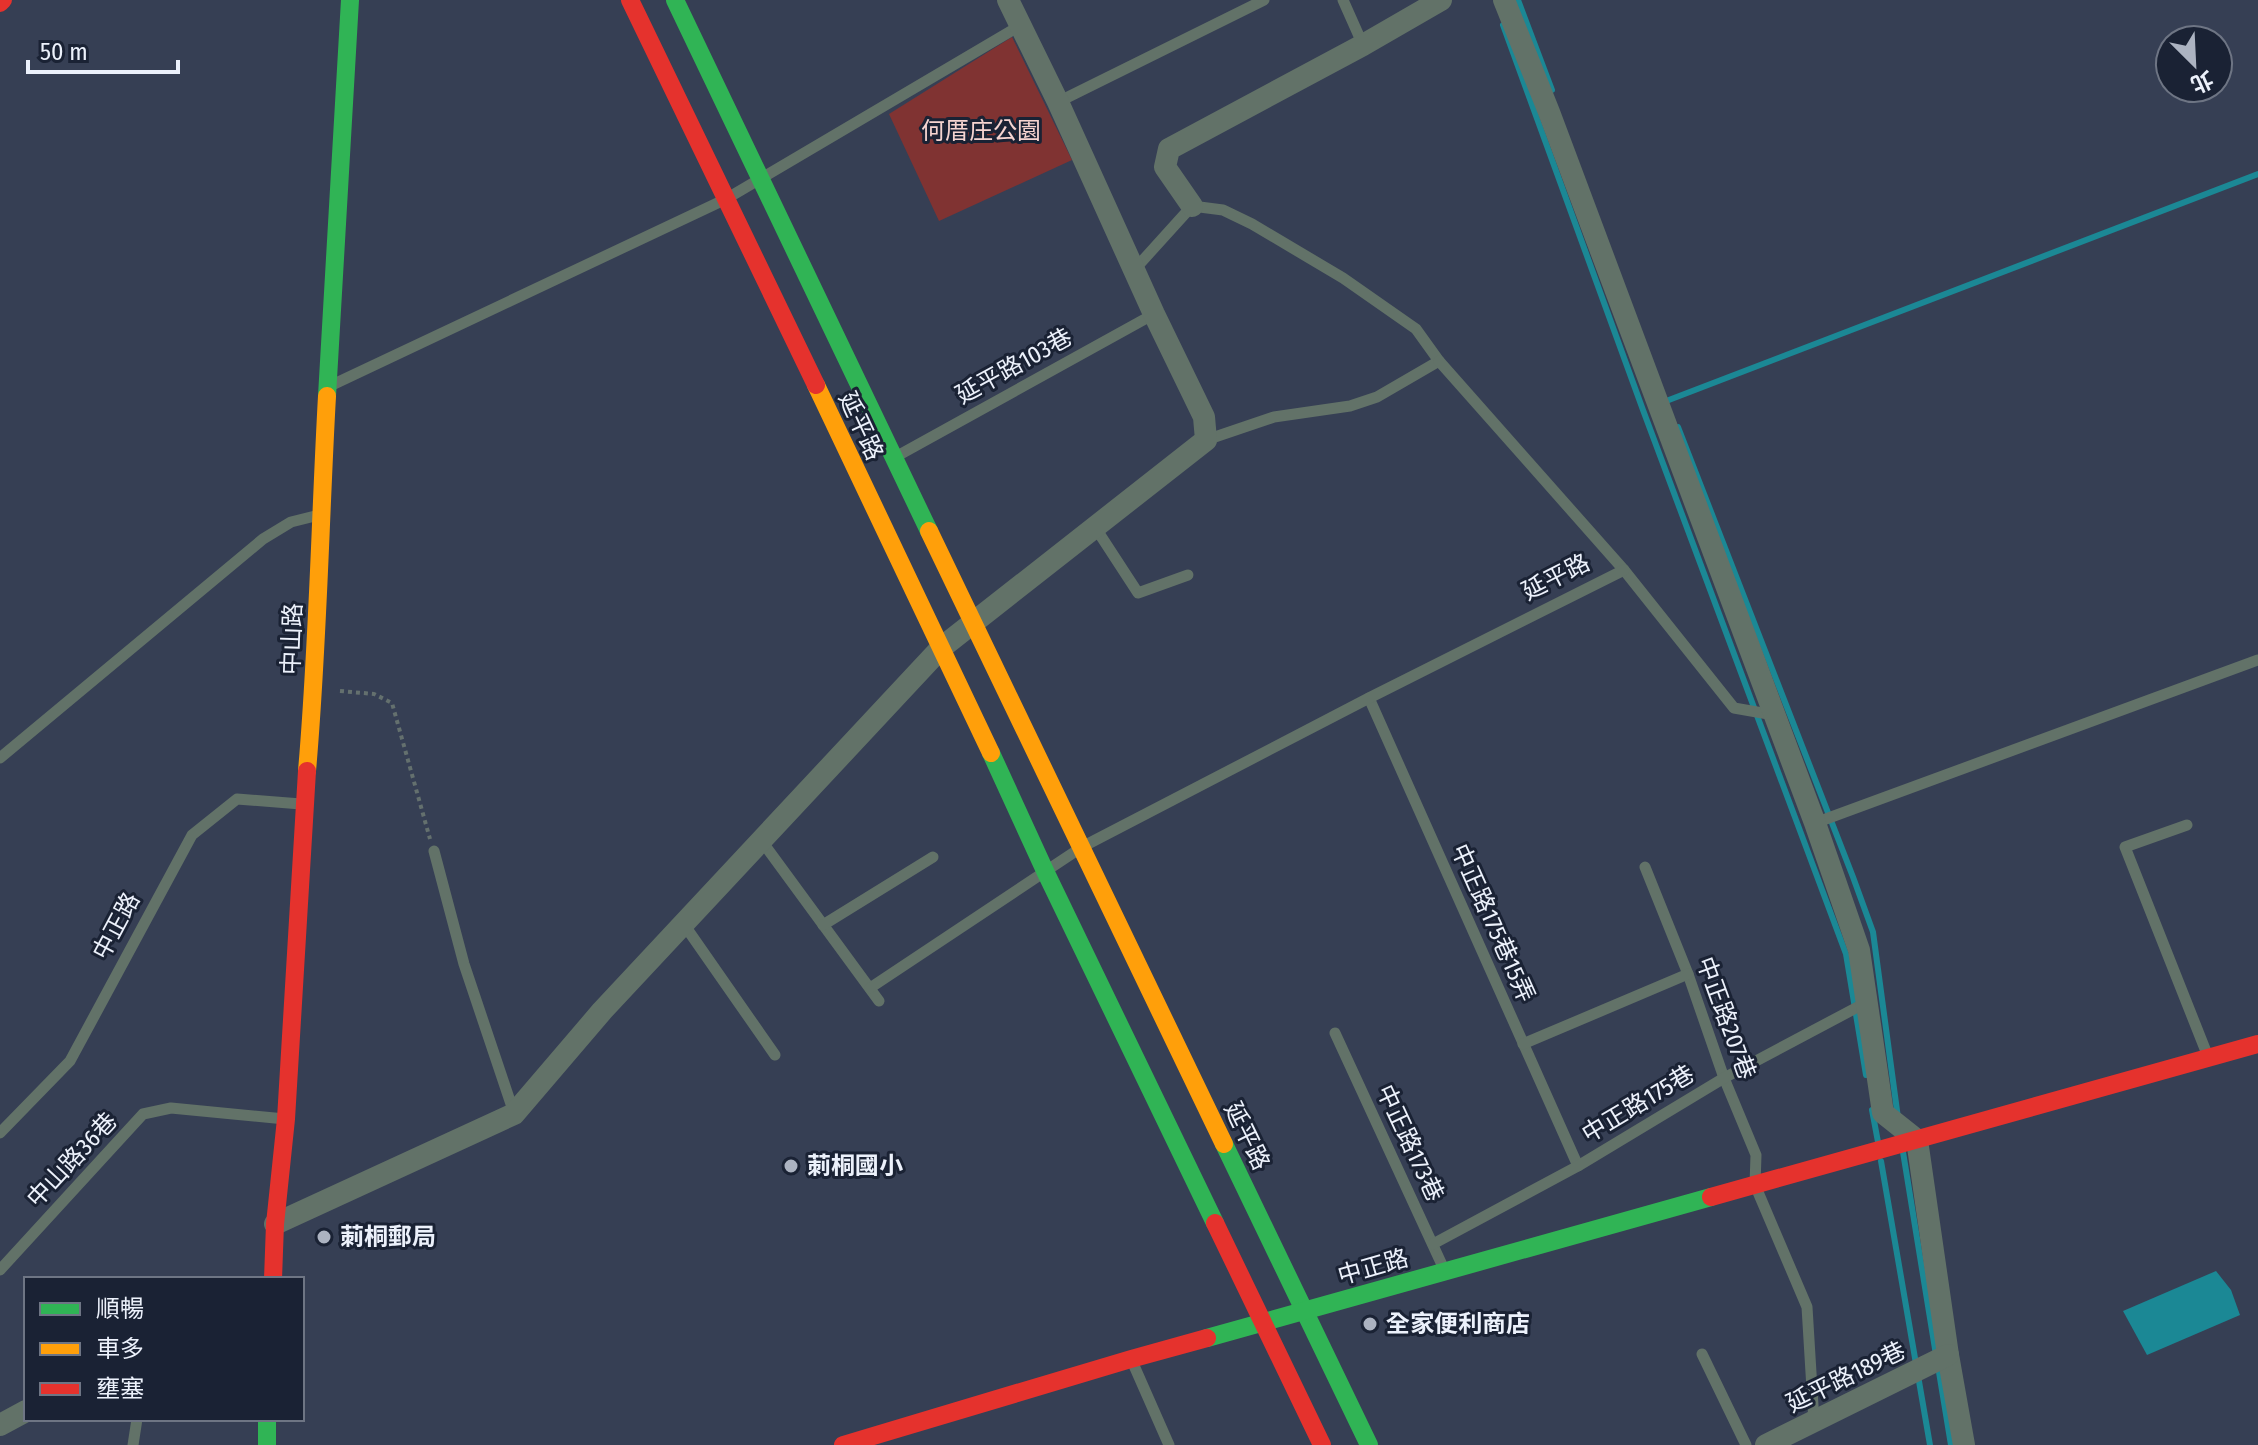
<svg xmlns="http://www.w3.org/2000/svg" width="2258" height="1445" font-family="'Fira Sans Condensed','Noto Sans TC',sans-serif">
<style>
.green{fill:#803332}
.water{fill:#1b8895}
.lines{fill:none;stroke-linecap:round;stroke-linejoin:round}
.stream{stroke:#1b8895;stroke-width:6}
.path{stroke:#64706e;stroke-width:4;stroke-dasharray:4 4;stroke-linecap:butt}
.lane{stroke:#627268;stroke-width:11}
.street{stroke:#627268;stroke-width:22}
.fast{stroke:#30b455;stroke-width:18}
.slow{stroke:#ff9f0a;stroke-width:18}
.jam{stroke:#e5322d;stroke-width:18}
.poi-dot{fill:#acb3c1;stroke:#1a2234;stroke-width:3}
.labels{text-anchor:middle;stroke-width:6;stroke-linejoin:round;paint-order:stroke}
.park-label{font-size:24px;fill:#f6d4d0;stroke:#1a2234}
.street-label{font-size:24px;fill:#ecf1fb;stroke:#1a2234}
.poi-label{font-size:24px;font-weight:bold;fill:#ecf1fb;stroke:#1a2234;text-anchor:start}
</style>
<rect width="100%" height="100%" fill="#363f54"/>
<polygon class="green" points="1012,37 1072,160 939,221 889,114"/>
<polygon class="water" points="2216,1271 2231,1290 2240,1315 2147,1355 2123,1311"/>
<g class="lines">
<g class="stream">
<polyline points="1518,0 1552,90"/>
<polyline points="1503,25 1643,410 1846,954 1866,1075"/>
<polyline points="1661,403 2258,174"/>
<polyline points="1678,427 1853,877 1873,932 1898,1118"/>
<polyline points="1872,1110 1878,1142"/>
<polyline points="1903,1152 1936,1355"/>
<polyline points="1881,1161 1930,1445"/>
<polyline points="1938,1366 1951,1445"/>
</g>
<polyline class="path" points="340,691 374,694 392,703 430,839"/>
<g class="lane">
<polyline points="1343,0 1363,45"/>
<polyline points="1058,102 1264,0"/>
<polyline points="1135,269 1192,206 1223,210 1252,224 1343,278 1416,329 1439,361 1377,397 1350,406 1274,417 1206,440"/>
<polyline points="1439,361 1624,570 1734,708 1774,715"/>
<polyline points="332,385 726,199 1021,25"/>
<polyline points="899,455 1154,314"/>
<polyline points="1095,527 1138,593 1188,575"/>
<polyline points="1369,698 1578,1166"/>
<polyline points="0,758 263,539 291,522 319,515"/>
<polyline points="1815,823 2258,660"/>
<polyline points="2187,825 2125,847 2207,1054"/>
<polyline points="761,840 879,1001"/>
<polyline points="434,851 464,964 514,1113"/>
<polyline points="1645,867 1688,974 1724,1078 1756,1155 1755,1185 1807,1307 1814,1422"/>
<polyline points="683,923 775,1055"/>
<polyline points="823,925 933,857"/>
<polyline points="870,988 1082,847 1369,698 1624,570"/>
<polyline points="1335,1033 1443,1267"/>
<polyline points="1523,1044 1688,974"/>
<polyline points="0,1133 70,1061 192,835 237,799 301,804"/>
<polyline points="1433,1244 1578,1166 1724,1078 1867,1002"/>
<polyline points="0,1270 143,1114 171,1108 285,1119"/>
<polyline points="1702,1354 1746,1445"/>
<polyline points="1132,1361 1169,1445"/>
<polyline points="133,1445 137,1419"/>
</g>
<g class="street">
<polyline points="1504,0 1549,112 1815,823 1859,950 1883,1113 1917,1140 1948,1355 1964,1445"/>
<polyline points="1192,206 1165,167 1169,149 1363,45 1441,0"/>
<polyline points="275,1224 514,1114 602,1011 941,648 1206,440 1204,417 1154,314 1058,102 1008,0"/>
<polyline points="0,1425 26,1411"/>
<polyline points="1766,1445 1948,1355"/>
</g>
<g class="fast">
<polyline points="675,0 929,531"/>
<polyline points="327,396 350,0"/>
<polyline points="991,753 1046,873 1215,1223"/>
<polyline points="1224,1144 1369,1445"/>
<polyline points="1207,1338 1711,1197"/>
<polyline points="267,1419 267,1445"/>
</g>
<g class="slow">
<polyline points="816,385 991,753"/>
<polyline points="929,531 1224,1144"/>
<path d="M307,771C318,646 320,521 327,396"/>
</g>
<g class="jam">
<polyline points="630,0 816,385"/>
<polyline points="0,3 3,0"/>
<polyline points="1711,1197 2258,1044"/>
<polyline points="1215,1223 1322,1445"/>
<polyline points="273,1279 275,1224 286,1119 307,771"/>
<polyline points="843,1445 1131,1359 1207,1338"/>
</g>
</g>
<g class="poi-dot">
<circle cx="791" cy="1166" r="8"/>
<circle cx="324" cy="1237" r="8"/>
<circle cx="1370" cy="1324" r="8"/>
</g>
<g class="labels">
<g class="park-label">
<text x="981" y="139">何厝庄公園</text>
</g>
<g class="street-label">
<text transform="translate(1014 366) rotate(-29)" y="8">延平路103巷</text>
<text transform="translate(861 426) rotate(65)" y="8">延平路</text>
<text transform="translate(1556 577) rotate(-27)" y="8">延平路</text>
<text transform="translate(292 639) rotate(-88)" y="8">中山路</text>
<text transform="translate(1493 923) rotate(66)" y="8">中正路175巷15弄</text>
<text transform="translate(116 926) rotate(-62)" y="8">中正路</text>
<text transform="translate(1726 1018) rotate(70)" y="8">中正路207巷</text>
<text transform="translate(1638 1104) rotate(-31)" y="8">中正路175巷</text>
<text transform="translate(1247 1136) rotate(64)" y="8">延平路</text>
<text transform="translate(1410 1143) rotate(65)" y="8">中正路173巷</text>
<text transform="translate(72 1160) rotate(-47)" y="8">中山路36巷</text>
<text transform="translate(1373 1267) rotate(-16)" y="8">中正路</text>
<text transform="translate(1846 1377) rotate(-26)" y="8">延平路189巷</text>
</g>
<g class="poi-label">
<text x="807" y="1174">莿桐國小</text>
<text x="340" y="1245">莿桐郵局</text>
<text x="1386" y="1332">全家便利商店</text>
</g>
</g>
<rect x="24" y="1277" width="280" height="144" fill="#1a2234" stroke="#6e7584" stroke-width="2"/>
<rect x="40" y="1303" width="40" height="12" fill="#30b455" stroke="#6e7584" stroke-width="2"/>
<text x="96" y="1317" font-size="24" fill="#ecf1fb">順暢</text>
<rect x="40" y="1343" width="40" height="12" fill="#ff9f0a" stroke="#6e7584" stroke-width="2"/>
<text x="96" y="1357" font-size="24" fill="#ecf1fb">車多</text>
<rect x="40" y="1383" width="40" height="12" fill="#e5322d" stroke="#6e7584" stroke-width="2"/>
<text x="96" y="1397" font-size="24" fill="#ecf1fb">壅塞</text>
<g transform="translate(2194 64) rotate(156)"><circle r="38" fill="#1a2234" stroke="#6e7584" stroke-width="2"/>
<path d="M0-6L14 30L0 20L-14 30Z" fill="#acb3c1"/>
<text y="-12" font-size="22" font-weight="bold" text-anchor="middle" fill="#ecf1fb">北</text>
</g>
<path d="M28 60v12h150v-12" fill="none" stroke="#ecf1fb" stroke-width="4"/>
<text x="40" y="60" font-size="24" fill="#ecf1fb" stroke="#1a2234" stroke-width="6" paint-order="stroke">50 m</text>
</svg>
